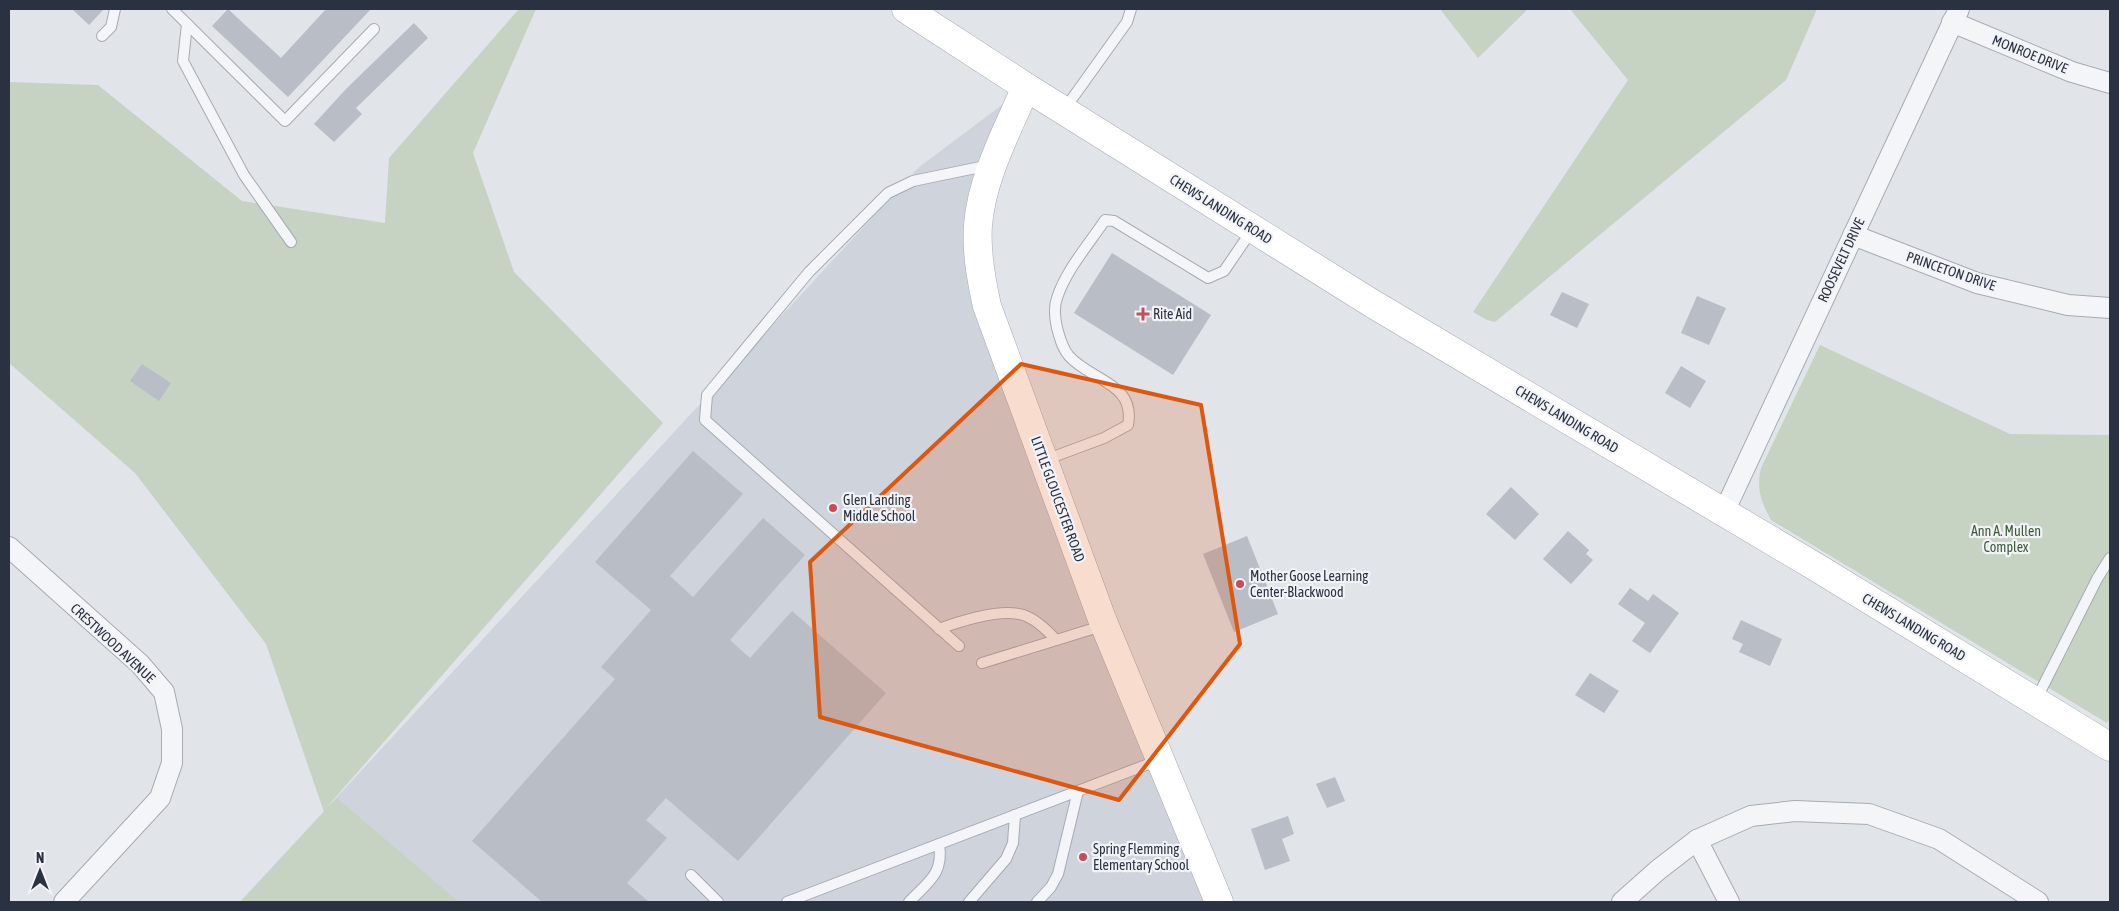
<svg xmlns="http://www.w3.org/2000/svg" width="2119" height="911" font-family="'Asap Condensed',sans-serif">
<style>
.built{fill:#cfd3db}
.green{fill:#c6d3c3}
.building{fill:#b8bdc6}
.lines{fill:none;stroke-linecap:round;stroke-linejoin:round}
.lane-casing{stroke:#a6abb3;stroke-width:12}
.street-casing{stroke:#a6abb3;stroke-width:22}
.secondary-casing{stroke:#a6abb3;stroke-width:29}
.lane{stroke:#f4f5f8;stroke-width:10}
.street{stroke:#f4f5f8;stroke-width:20}
.secondary{stroke:#fff;stroke-width:28}
.marked{fill:#de570f;fill-opacity:0.2;stroke:#de570f;stroke-width:4;stroke-linejoin:round}
.poi-dot{fill:#c94b5a;stroke:#f1f3f7;stroke-width:2}
.labels{text-anchor:middle;stroke-width:4.5;stroke-linejoin:round;paint-order:stroke}
.street-label{font-size:14px;fill:#2a3140;stroke:#f1f3f7}
.poi-label{font-size:14px;fill:#2a3140;stroke:#f1f3f7;text-anchor:start}
.park-label{font-size:14px;fill:#3d5c38;stroke:#f1f3f7}
</style>
<rect width="100%" height="100%" fill="#e1e4e9"/>
<polygon class="built" points="1026,87 986,182 979,274 1219,902 240,902 918,168"/>
<g class="green">
<polygon points="519,9 536,9 473,153 514,272 663,423 327,807 337,798 459,902 240,902 324,812 266,644 135,473 9,363 9,82 98,85 242,201 385,223 389,158"/>
<polygon points="1440,9 1528,9 1478,58"/>
<polygon points="1570,9 1817,9 1786,80 1495,322 1487,320 1473,312 1628,80"/>
<path d="M1820,345L2010,434L2110,435V718L2107,723L1771,520C1761,502 1756,488 1761,468Z"/>
</g>
<g class="building">
<polygon points="72,9 104,9 89,25"/>
<polygon points="228,9 281,58 326,9 371,9 288,97 212,26"/>
<polygon points="414,23 428,38 356,108 362,114 334,142 314,124 346,89"/>
<polygon points="1112,253 1211,315 1173,375 1074,313"/>
<polygon points="1562,292 1589,304 1577,328 1550,315"/>
<polygon points="1697,296 1726,308 1709,345 1681,333"/>
<polygon points="142,364 171,383 159,401 130,381"/>
<polygon points="1681,366 1706,381 1690,408 1665,393"/>
<polygon points="693,451 743,494 670,576 693,597 763,518 805,555 730,640 750,658 792,611 886,693 738,861 666,798 646,820 667,838 627,883 649,902 542,902 472,841 615,679 601,667 651,610 595,562"/>
<polygon points="1511,487 1539,514 1515,540 1486,514"/>
<polygon points="1568,531 1589,550 1586,554 1593,560 1571,584 1543,559"/>
<polygon points="1247,536 1278,614 1234,632 1203,554"/>
<polygon points="1630,588 1648,601 1653,594 1679,613 1650,653 1632,641 1645,623 1618,604"/>
<polygon points="1741,620 1782,639 1770,666 1739,652 1743,644 1732,639"/>
<polygon points="1590,673 1619,691 1604,713 1575,695"/>
<polygon points="1335,777 1345,801 1327,808 1316,784"/>
<polygon points="1288,816 1294,834 1282,839 1290,861 1265,870 1251,829"/>
</g>
<g class="lines">
<defs>
<g id="lane">
<polyline points="172,9 285,121 374,29"/>
<polyline points="187,24 183,61 244,175 291,242"/>
<polyline points="102,36 111,27 115,9"/>
<polyline points="1064,110 1127,22 1131,9"/>
<path d="M1045,460L1104,438L1128,425C1136,383 1091,381 1069,356C1062,348 1060,338 1057,328C1055,319 1054,306 1057,298C1066,270 1089,244 1105,220L1114,221L1208,278L1224,271L1252,230"/>
<path d="M939,629C961,621 1000,608 1023,615C1036,619 1047,630 1056,640"/>
<polyline points="959,646 705,420 707,395 809,272 888,193 913,181 990,165"/>
<polyline points="982,663 1105,625"/>
<polyline points="2036,700 2097,579 2110,558"/>
<polyline points="691,875 718,902"/>
<polyline points="787,902 1159,760"/>
<path d="M909,902C928,882 944,874 939,844"/>
<polyline points="969,902 1006,859 1013,843 1015,815"/>
<polyline points="1037,902 1051,887 1058,874 1078,791"/>
</g>
<g id="street">
<polyline points="1952,22 2072,72 2110,83"/>
<polyline points="1853,235 1977,283 2068,305 2110,308"/>
<polyline points="1724,512 1959,9"/>
<polyline points="9,547 140,664 164,692 172,729 172,763 160,798 64,902"/>
<polyline points="1697,840 1729,902"/>
<polyline points="1622,902 1658,870 1697,840 1751,816 1795,811 1869,814 1939,839 2038,902"/>
</g>
<g id="secondary">
<polyline points="906,9 1026,87 1373,304 1816,567 2110,747"/>
<path d="M1026,87C1007,131 982,177 978,225C976,252 981,279 987,306L1102,619L1219,902"/>
</g>
</defs>
<use href="#lane" class="lane-casing"/>
<use href="#street" class="street-casing"/>
<use href="#secondary" class="secondary-casing"/>
<use href="#lane" class="lane"/>
<use href="#street" class="street"/>
<use href="#secondary" class="secondary"/>
</g>
<path class="marked" d="M1021,364L1201,405L1240,644L1119,800L820,717L810,562Z"/>
<g class="poi-dot">
<path d="M1140.5 306.5h5v5h5v5h-5v5h-5v-5h-5v-5h5z"/>
<circle cx="833" cy="508" r="5"/>
<circle cx="1240" cy="584" r="5"/>
<circle cx="1083" cy="857" r="5"/>
</g>
<g class="labels">
<g class="street-label">
<text transform="translate(2030 54) rotate(22)" y="5">MONROE DRIVE</text>
<text transform="translate(1221 209) rotate(32)" y="5">CHEWS LANDING ROAD</text>
<text transform="translate(1841 260) rotate(-65)" y="5">ROOSEVELT DRIVE</text>
<text transform="translate(1951 271) rotate(19)" y="5">PRINCETON DRIVE</text>
<text transform="translate(1567 419) rotate(31)" y="5">CHEWS LANDING ROAD</text>
<text transform="translate(1058 499) rotate(70)" y="5">LITTLE GLOUCESTER ROAD</text>
<text transform="translate(1914 627) rotate(31)" y="5">CHEWS LANDING ROAD</text>
<text transform="translate(113 643) rotate(43)" y="5">CRESTWOOD AVENUE</text>
</g>
<g class="poi-label">
<text x="1153" y="319">Rite Aid</text>
<text x="843" y="505">Glen Landing<tspan x="843" dy="16">Middle School</tspan></text>
<text x="1250" y="581">Mother Goose Learning<tspan x="1250" dy="16">Center-Blackwood</tspan></text>
<text x="1093" y="854">Spring Flemming<tspan x="1093" dy="16">Elementary School</tspan></text>
</g>
<g class="park-label">
<text x="2006" y="536">Ann A. Mullen<tspan x="2006" dy="16">Complex</tspan></text>
</g>
</g>
<rect width="2119" height="911" fill="none" stroke="#2a3140" stroke-width="20"/>
<g transform="translate(40 871)" stroke="#f1f3f7" stroke-width="4" paint-order="stroke">
<path d="M0-4L9 19L0 12L-9 19Z" fill="#2a3140"/>
<text y="-8" font-size="14" font-weight="bold" text-anchor="middle" fill="#2a3140">N</text>
</g>
</svg>
